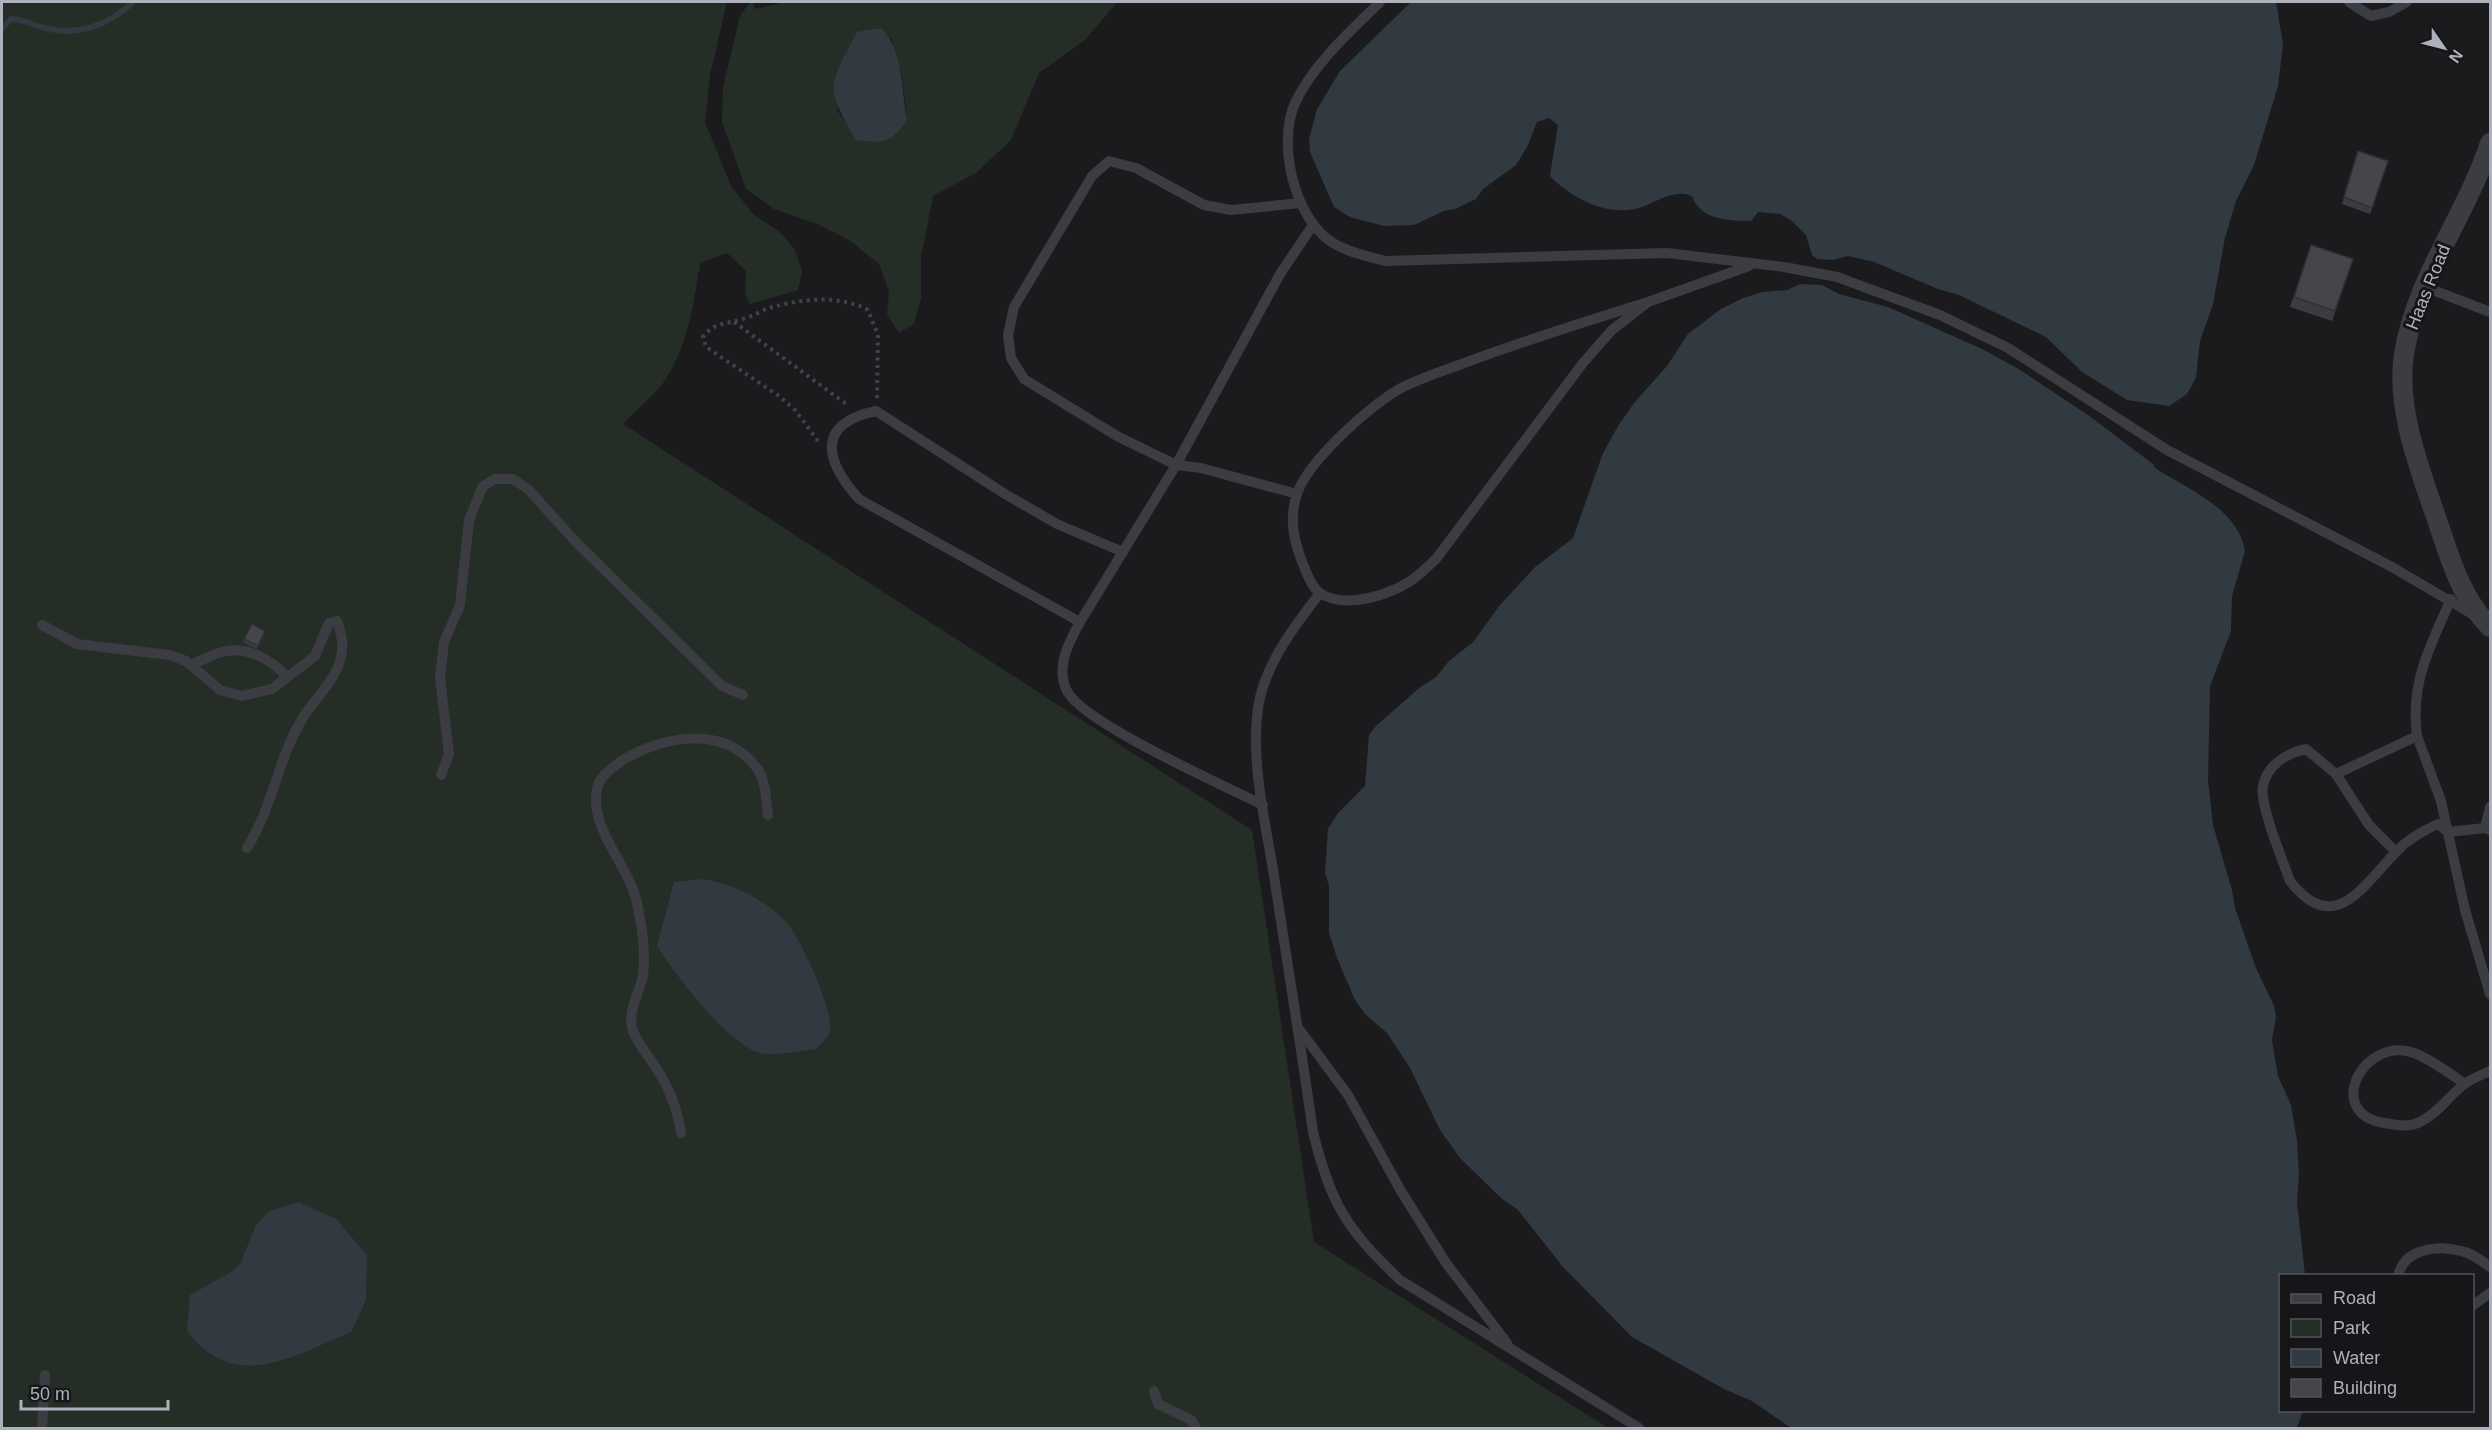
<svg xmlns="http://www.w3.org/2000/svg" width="2492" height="1430" font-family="Helvetica,sans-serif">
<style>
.green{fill:#252d27;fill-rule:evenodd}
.water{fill:#313941}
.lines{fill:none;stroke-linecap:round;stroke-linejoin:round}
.stream{stroke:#313941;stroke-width:6}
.path{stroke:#424349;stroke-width:4;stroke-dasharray:3 4.5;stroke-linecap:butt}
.service{stroke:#3c3d42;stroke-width:10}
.minor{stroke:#3c3d42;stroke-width:20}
.wall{fill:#3b3c40}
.building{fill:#45464a;stroke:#303134;stroke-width:1.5}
.labels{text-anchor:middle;stroke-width:6;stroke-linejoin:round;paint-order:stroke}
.street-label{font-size:18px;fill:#aeb1bc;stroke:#161618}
</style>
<rect width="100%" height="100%" fill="#1b1b1d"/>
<g class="green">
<path d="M2,2H727L710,75L705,122L731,186L754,215L781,233L795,250L802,271L798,290L750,304L745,293L746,271L727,253L700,263C694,304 687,349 663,383C652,398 635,410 623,424L1252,830L1314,1242L1608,1428H2Z"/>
<path d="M750,2H753L755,9L778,4L777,2H1117L1085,40L1039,73L1011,140L976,173L933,196L921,257V298L914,324L899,333L887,314L889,291L879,264L849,240L817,224L774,209L746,189L722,122L723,87L740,16ZM891,38L902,76L907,120H844L837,110Z"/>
</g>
<g class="water">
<path d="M1411,2H2276L2283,44L2278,86L2254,165L2236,201L2225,238L2213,304L2200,341L2196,378L2187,394L2169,406L2127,400L2082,372L2046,337L1959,295L1938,289L1874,262L1848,256L1833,260L1817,259L1812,255L1806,235L1792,221L1780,214L1758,212L1751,221C1729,221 1700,220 1692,196C1674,188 1655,203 1639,208C1607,217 1571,198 1550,176L1558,125L1549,118L1537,122L1527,147L1516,165L1483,189L1476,199L1455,209L1444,211L1414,225L1384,226L1350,217L1334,207L1310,152L1309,139L1317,109L1340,71Z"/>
<path d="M881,28C904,51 901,89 907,120C891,143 884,144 856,140C825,87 828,86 857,32Z"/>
<path d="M1800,284L1822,285L1839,294L1888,307L1982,349L2017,368L2088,415L2153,464L2155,468C2187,489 2238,508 2245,551L2232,596L2231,631L2210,686L2208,780L2213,825L2232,890L2235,908L2256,968L2274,1006L2276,1017L2272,1040L2278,1076L2291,1105L2297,1141L2299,1173L2297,1202L2305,1275L2280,1276V1410L2303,1411L2297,1428H1791L1752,1401L1724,1389L1632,1337L1563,1267L1518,1210L1501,1198L1460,1158L1440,1130L1410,1068L1387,1033L1365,1014L1355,1000L1337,958L1329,933V886L1325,873L1328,829L1338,813L1365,786L1369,735L1376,726L1419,688L1436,677L1449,661L1473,642L1500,605L1534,568L1573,538L1603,453L1618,426L1634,403L1667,366L1688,334L1721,309L1743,298L1763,292L1787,290Z"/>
<path d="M703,879C732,883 768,901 788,924C801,940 834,1010 830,1031C828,1038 821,1044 816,1049C800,1051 781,1055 765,1054C731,1050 675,974 657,946L674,882Z"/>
<path d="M299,1202L336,1219L367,1255L366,1300L351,1332C293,1356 235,1394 187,1331L190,1295L231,1272L240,1264L256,1225L269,1211Z"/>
</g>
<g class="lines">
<path class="stream" d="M2,28L11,19C22,19 28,23 38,26C74,38 107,27 133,2"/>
<g class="path">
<polyline points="734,322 849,406"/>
<path d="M818,441L795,410L779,396L706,347L703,337C714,322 727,324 743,319C752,317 760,311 769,308C801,299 838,294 868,310L878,335L877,398"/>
</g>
<g class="service">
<path d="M1380,2C1350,32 1314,63 1295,103C1277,143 1294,219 1333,243C1349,253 1368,256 1385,261L1667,253L1784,267L1837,277L1940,315L2008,348L2167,450L2392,567L2472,614"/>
<polyline points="2349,2 2371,16 2389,12 2407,2"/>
<polyline points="2425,287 2490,312"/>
<path d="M1648,302C1587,321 1526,340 1467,362C1446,370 1423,377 1403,387C1372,403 1305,463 1296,497C1290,519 1293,537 1301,559C1305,569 1311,588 1321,594C1348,609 1389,595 1412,580C1421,574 1428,566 1436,559L1583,363L1612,330L1648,302L1749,266"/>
<polyline points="1297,494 1201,468 1176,465 1117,436 1024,379 1011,358 1008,335 1014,307 1092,176 1109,161 1136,168 1204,205 1231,210 1301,203"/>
<path d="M1320,593C1292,629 1260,671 1257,717C1252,769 1266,825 1274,876C1287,961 1301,1047 1313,1132C1331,1205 1346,1228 1400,1280L1639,1428"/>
<path d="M2451,599C2430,647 2410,682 2417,736L2441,801L2465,910L2490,994"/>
<path d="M1080,622L859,499C825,461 815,424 876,411L1005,494L1057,524L1123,552"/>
<path d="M42,625L77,644L170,655L186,661L220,690L242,696L272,689L315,656L329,623L337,621C341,633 344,644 341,657C335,681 317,696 304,716C278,757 273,807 247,848"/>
<path d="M190,665C201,661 211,655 222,652C246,645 272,660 287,677"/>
<path d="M2417,736L2336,774L2306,749C2287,753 2267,765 2263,786C2259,804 2283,861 2290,881C2334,938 2363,886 2396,852C2408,839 2422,831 2438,824L2448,832L2485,828L2490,830"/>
<polyline points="2336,774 2369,825 2396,852"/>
<polyline points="441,775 449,754 440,678 444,642 460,605 469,520 483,486 495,479 513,479 529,490 574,540 722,686 743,695"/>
<path d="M1263,805C1225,786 1083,723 1067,691C1055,667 1069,642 1080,622L1176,465L1280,274L1313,225"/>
<polyline points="2485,828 2490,807"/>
<polyline points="1299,1029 1348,1095 1401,1191 1446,1263 1507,1343"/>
<path d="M2465,1084C2449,1073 2432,1060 2414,1053C2364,1035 2323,1113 2384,1123C2397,1125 2408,1128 2420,1122C2438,1114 2450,1094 2466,1083C2473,1078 2482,1075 2490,1071"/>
<path d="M681,1133C678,1109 667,1084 653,1063C646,1053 635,1040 632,1028C628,1008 640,993 643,975C646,952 642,926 637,903C629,865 589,829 597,789C599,777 611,769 620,762C660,736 723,724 756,767C766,779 766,801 768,815"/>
<path d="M2398,1276C2404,1248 2438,1245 2461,1251C2472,1253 2482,1261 2490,1267"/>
<polyline points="2472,1306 2490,1293"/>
<polyline points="1154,1391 1158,1404 1191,1420 1196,1428"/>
<polyline points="42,1428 45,1375"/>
</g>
<path class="minor" d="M2490,143C2467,214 2416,278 2404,354C2396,406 2418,465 2435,514C2449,554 2459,596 2490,627"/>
</g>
<g class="wall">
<polygon points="2358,151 2372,208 2370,214 2342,204"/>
<polygon points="2311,245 2353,259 2332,321 2290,307"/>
<polygon points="265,631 257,649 243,642 244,639"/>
</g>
<g class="building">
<polygon points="2358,151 2388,161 2372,208 2344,197"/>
<polygon points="2311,245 2353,259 2335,311 2294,297"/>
<polygon points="252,624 265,631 258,646 244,639"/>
</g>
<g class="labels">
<g class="street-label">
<text transform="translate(2428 287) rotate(-68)" y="6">Haas Road</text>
</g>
</g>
<rect width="2492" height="1430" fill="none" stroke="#aeb1bc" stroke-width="6"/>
<rect x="2279" y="1274" width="195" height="138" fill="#161618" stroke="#53545a" stroke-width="1.5"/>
<rect x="2291" y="1294" width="30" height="9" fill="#3c3d42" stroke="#53545a" stroke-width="1.5"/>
<text x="2333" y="1304" font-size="18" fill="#aeb1bc">Road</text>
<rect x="2291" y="1319" width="30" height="18" fill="#252d27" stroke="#53545a" stroke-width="1.5"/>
<text x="2333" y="1334" font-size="18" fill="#aeb1bc">Park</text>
<rect x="2291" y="1349" width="30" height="18" fill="#313941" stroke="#53545a" stroke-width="1.5"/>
<text x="2333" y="1364" font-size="18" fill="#aeb1bc">Water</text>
<rect x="2291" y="1379" width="30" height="18" fill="#45464a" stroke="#53545a" stroke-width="1.5"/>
<text x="2333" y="1394" font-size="18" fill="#aeb1bc">Building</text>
<g transform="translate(2444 48) rotate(125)" stroke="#161618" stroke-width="4.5" paint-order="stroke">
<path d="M0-4.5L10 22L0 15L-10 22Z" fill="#aeb1bc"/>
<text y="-9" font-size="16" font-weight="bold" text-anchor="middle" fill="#aeb1bc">N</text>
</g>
<path d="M21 1400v9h147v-9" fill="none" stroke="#aeb1bc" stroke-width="3"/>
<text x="30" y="1400" font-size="18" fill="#aeb1bc" stroke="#161618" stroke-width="4.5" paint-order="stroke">50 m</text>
</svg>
